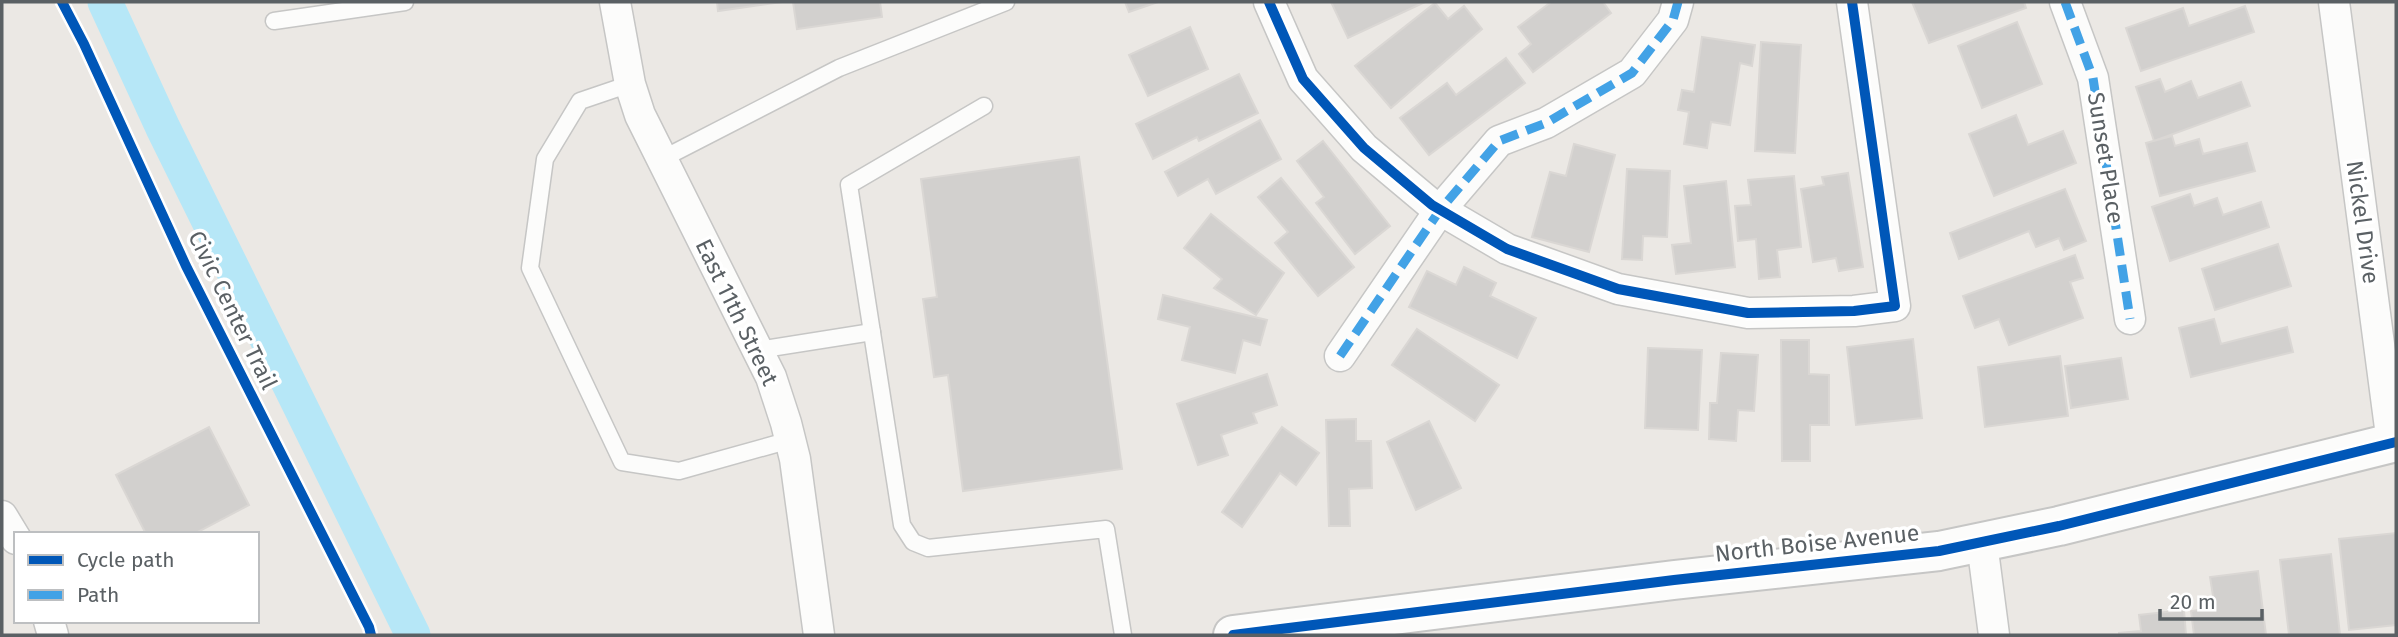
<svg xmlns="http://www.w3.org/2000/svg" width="2398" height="637" font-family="'Fira Sans',sans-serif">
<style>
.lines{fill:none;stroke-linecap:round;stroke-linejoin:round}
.canal{stroke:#b6e7f7;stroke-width:35}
.building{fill:#d2d0ce;stroke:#dad7d4;stroke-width:2}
.service-casing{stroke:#c6c6c5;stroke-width:19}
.minor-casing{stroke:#c6c6c5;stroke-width:33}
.tertiary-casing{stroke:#c6c6c5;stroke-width:42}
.service{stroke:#fcfcfb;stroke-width:16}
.minor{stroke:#fcfcfb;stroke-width:30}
.tertiary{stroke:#fcfcfb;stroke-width:38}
.quiet{stroke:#42a2e6;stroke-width:9;stroke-dasharray:18 9;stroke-linecap:butt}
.cycleway-casing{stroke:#fff;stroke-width:15}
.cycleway{stroke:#0057b8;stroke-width:10}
.labels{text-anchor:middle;stroke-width:7;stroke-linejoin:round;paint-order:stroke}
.street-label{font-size:23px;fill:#5a6064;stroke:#fff}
</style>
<rect width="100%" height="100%" fill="#ebe8e4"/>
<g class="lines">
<polyline class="canal" points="105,2 163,128 413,635"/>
</g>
<g class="building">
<polygon points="717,2 782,2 718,11"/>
<polygon points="793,2 880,2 882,17 797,29"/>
<polygon points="1125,2 1158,2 1129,12"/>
<polygon points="1331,2 1425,2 1348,38"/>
<polygon points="1551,2 1603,2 1611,13 1533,72 1519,54 1531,44 1518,27"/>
<polygon points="1912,2 2024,2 2026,8 1929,43"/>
<polygon points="1435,3 1448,19 1464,6 1482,29 1391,108 1355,66"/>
<polygon points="2245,6 2254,32 2141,71 2126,28 2183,8 2189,26"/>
<polygon points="2017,22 2042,84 1982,108 1958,46"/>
<polygon points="1190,27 1208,69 1148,96 1129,55"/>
<polygon points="1702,37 1755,45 1752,66 1740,63 1730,125 1711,122 1707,148 1684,144 1689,112 1678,110 1682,90 1694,92"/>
<polygon points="1761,42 1801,45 1795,153 1755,151"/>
<polygon points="1506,58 1525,83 1429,155 1400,118 1447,83 1456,95"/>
<polygon points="1239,74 1258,113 1199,141 1197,137 1153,159 1136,124"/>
<polygon points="2160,79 2165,92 2191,81 2198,98 2241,82 2250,106 2154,141 2136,87"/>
<polygon points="2016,115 2028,145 2063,131 2076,163 1994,196 1969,134"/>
<polygon points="1260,120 1281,159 1216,194 1208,179 1178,196 1165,172"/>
<polygon points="2172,136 2175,146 2199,139 2203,154 2247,143 2255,171 2160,196 2146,143"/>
<polygon points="1323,141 1390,226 1355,254 1316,203 1324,197 1297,161"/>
<polygon points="1574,144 1615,155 1589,252 1532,237 1550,172 1566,176"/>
<polygon points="1079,157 1122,469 963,491 948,375 934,377 923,299 937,297 921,179"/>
<polygon points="1627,169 1670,171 1667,237 1643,236 1642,260 1622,259"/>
<polygon points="1848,173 1863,267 1839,271 1836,258 1813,262 1801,189 1824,185 1822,177"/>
<polygon points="1794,176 1801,247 1777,250 1780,277 1759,279 1756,239 1738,241 1735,206 1751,205 1748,180"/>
<polygon points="1281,178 1354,267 1318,296 1275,243 1288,232 1258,197"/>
<polygon points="1726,181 1735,267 1676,274 1672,245 1691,243 1684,186"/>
<polygon points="2065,189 2086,241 2064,250 2059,238 2036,247 2029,231 1959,259 1950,233"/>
<polygon points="2190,194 2194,206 2217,198 2223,215 2261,202 2269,227 2170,261 2152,207"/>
<polygon points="1211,214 1284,273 1256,315 1214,288 1222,279 1184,248"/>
<polygon points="2278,244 2291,286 2215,310 2202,269"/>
<polygon points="2075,255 2083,278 2070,282 2083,318 2009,345 1999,319 1975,328 1963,296"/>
<polygon points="1464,267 1496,283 1490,296 1536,318 1517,358 1409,307 1427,271 1456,285"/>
<polygon points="1163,295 1267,320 1260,345 1243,340 1235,373 1182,360 1190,327 1158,319"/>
<polygon points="2214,319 2221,344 2287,327 2293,352 2191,377 2179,328"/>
<polygon points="1417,329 1499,385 1475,421 1392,365"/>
<polygon points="1913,339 1922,418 1856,425 1847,347"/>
<polygon points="1781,340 1809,340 1809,374 1829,375 1829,425 1810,425 1810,461 1782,461"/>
<polygon points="1648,348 1702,350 1698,430 1645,428"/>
<polygon points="1721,353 1758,355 1754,411 1738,410 1736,441 1709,439 1710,403 1717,403"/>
<polygon points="2060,356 2068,416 1985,427 1978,367"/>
<polygon points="2121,358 2128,399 2071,408 2065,366"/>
<polygon points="1267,374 1277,405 1253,413 1257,423 1221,435 1228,455 1198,465 1177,404"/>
<polygon points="1356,419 1356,441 1371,441 1372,488 1349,489 1350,526 1329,526 1326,420"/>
<polygon points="1429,421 1461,488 1416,510 1387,442"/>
<polygon points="209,427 249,505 194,534 146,534 116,475"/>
<polygon points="1282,427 1319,453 1296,485 1280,473 1242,527 1222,512"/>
<polygon points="2396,533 2396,625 2349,630 2339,539"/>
<polygon points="2331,554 2340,635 2289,635 2280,560"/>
<polygon points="2258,571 2266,635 2194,635 2191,611 2215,608 2210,577"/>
<polygon points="2184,610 2186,635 2119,635 2119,633 2141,631 2139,615"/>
</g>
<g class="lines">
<defs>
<g id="service">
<polyline points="274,21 405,2"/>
<polyline points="630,84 580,101 545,159 530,268 622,462 679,471 790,440"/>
<polyline points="984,106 849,185 902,525 913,542 928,548 1106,529 1123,635"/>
<polyline points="662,159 839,68 1006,2"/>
<polyline points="758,350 872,332"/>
</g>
<g id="minor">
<polyline points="615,2 630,84 640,115 771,377 786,423 795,459 819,635"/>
<polyline points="1269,2 1303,79 1364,148 1432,205 1507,249 1618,289 1748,313 1854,311 1895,306 1852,2"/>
<polyline points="2065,2 2093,78 2130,319"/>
<polyline points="2334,2 2392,443"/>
<polyline points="1340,356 1440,210 1499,141 1546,123 1632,73 1673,20 1678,2"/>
<polyline points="2,516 16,539"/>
<polyline points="1982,543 1994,635"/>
<polyline points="49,621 53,635"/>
</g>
<polyline id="tertiary" points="1233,635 1674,580 1939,551 2059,526 2396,442"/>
</defs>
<use href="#service" class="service-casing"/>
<use href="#minor" class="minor-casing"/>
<use href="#tertiary" class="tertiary-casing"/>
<use href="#service" class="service"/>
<use href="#minor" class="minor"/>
<use href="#tertiary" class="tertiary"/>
<g class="quiet">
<polyline points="2065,2 2093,78 2130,319"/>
<polyline points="1340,356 1440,210 1499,141 1546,123 1632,73 1673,20 1678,2"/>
</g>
<defs>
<g id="cycleway">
<polyline points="62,2 84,44 186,266 369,627 371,635"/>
<polyline points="1269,2 1303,79 1364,148 1432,205 1507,249 1618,289 1748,313 1854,311 1895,306 1852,2"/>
<polyline points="1233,635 1674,580 1939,551 2059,526 2396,442"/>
</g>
</defs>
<use href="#cycleway" class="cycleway-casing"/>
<use href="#cycleway" class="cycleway"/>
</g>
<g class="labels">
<g class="street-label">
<text transform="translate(2106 158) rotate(81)" y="8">Sunset Place</text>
<text transform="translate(2363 222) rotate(82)" y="8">Nickel Drive</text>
<text transform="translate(233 310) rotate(64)" y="8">Civic Center Trail</text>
<text transform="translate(737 312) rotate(64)" y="8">East 11th Street</text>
<text transform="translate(1817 543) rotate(-6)" y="8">North Boise Avenue</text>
</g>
</g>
<rect width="2398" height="637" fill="none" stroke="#5a6064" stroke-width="7"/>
<rect x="14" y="532" width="245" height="91" fill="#ffffff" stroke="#bdbfc1" stroke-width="2"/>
<rect x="28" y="555" width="35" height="10" fill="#0057b8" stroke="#bdbfc1" stroke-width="2"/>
<text x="77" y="567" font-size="21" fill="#5a6064">Cycle path</text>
<rect x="28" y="590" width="35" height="10" fill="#42a2e6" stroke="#bdbfc1" stroke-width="2"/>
<text x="77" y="602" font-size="21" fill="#5a6064">Path</text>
<path d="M2160 609v10h102v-10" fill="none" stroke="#5a6064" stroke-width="3.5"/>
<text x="2170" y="609" font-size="21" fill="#5a6064" stroke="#ffffff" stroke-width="5" paint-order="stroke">20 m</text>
</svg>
